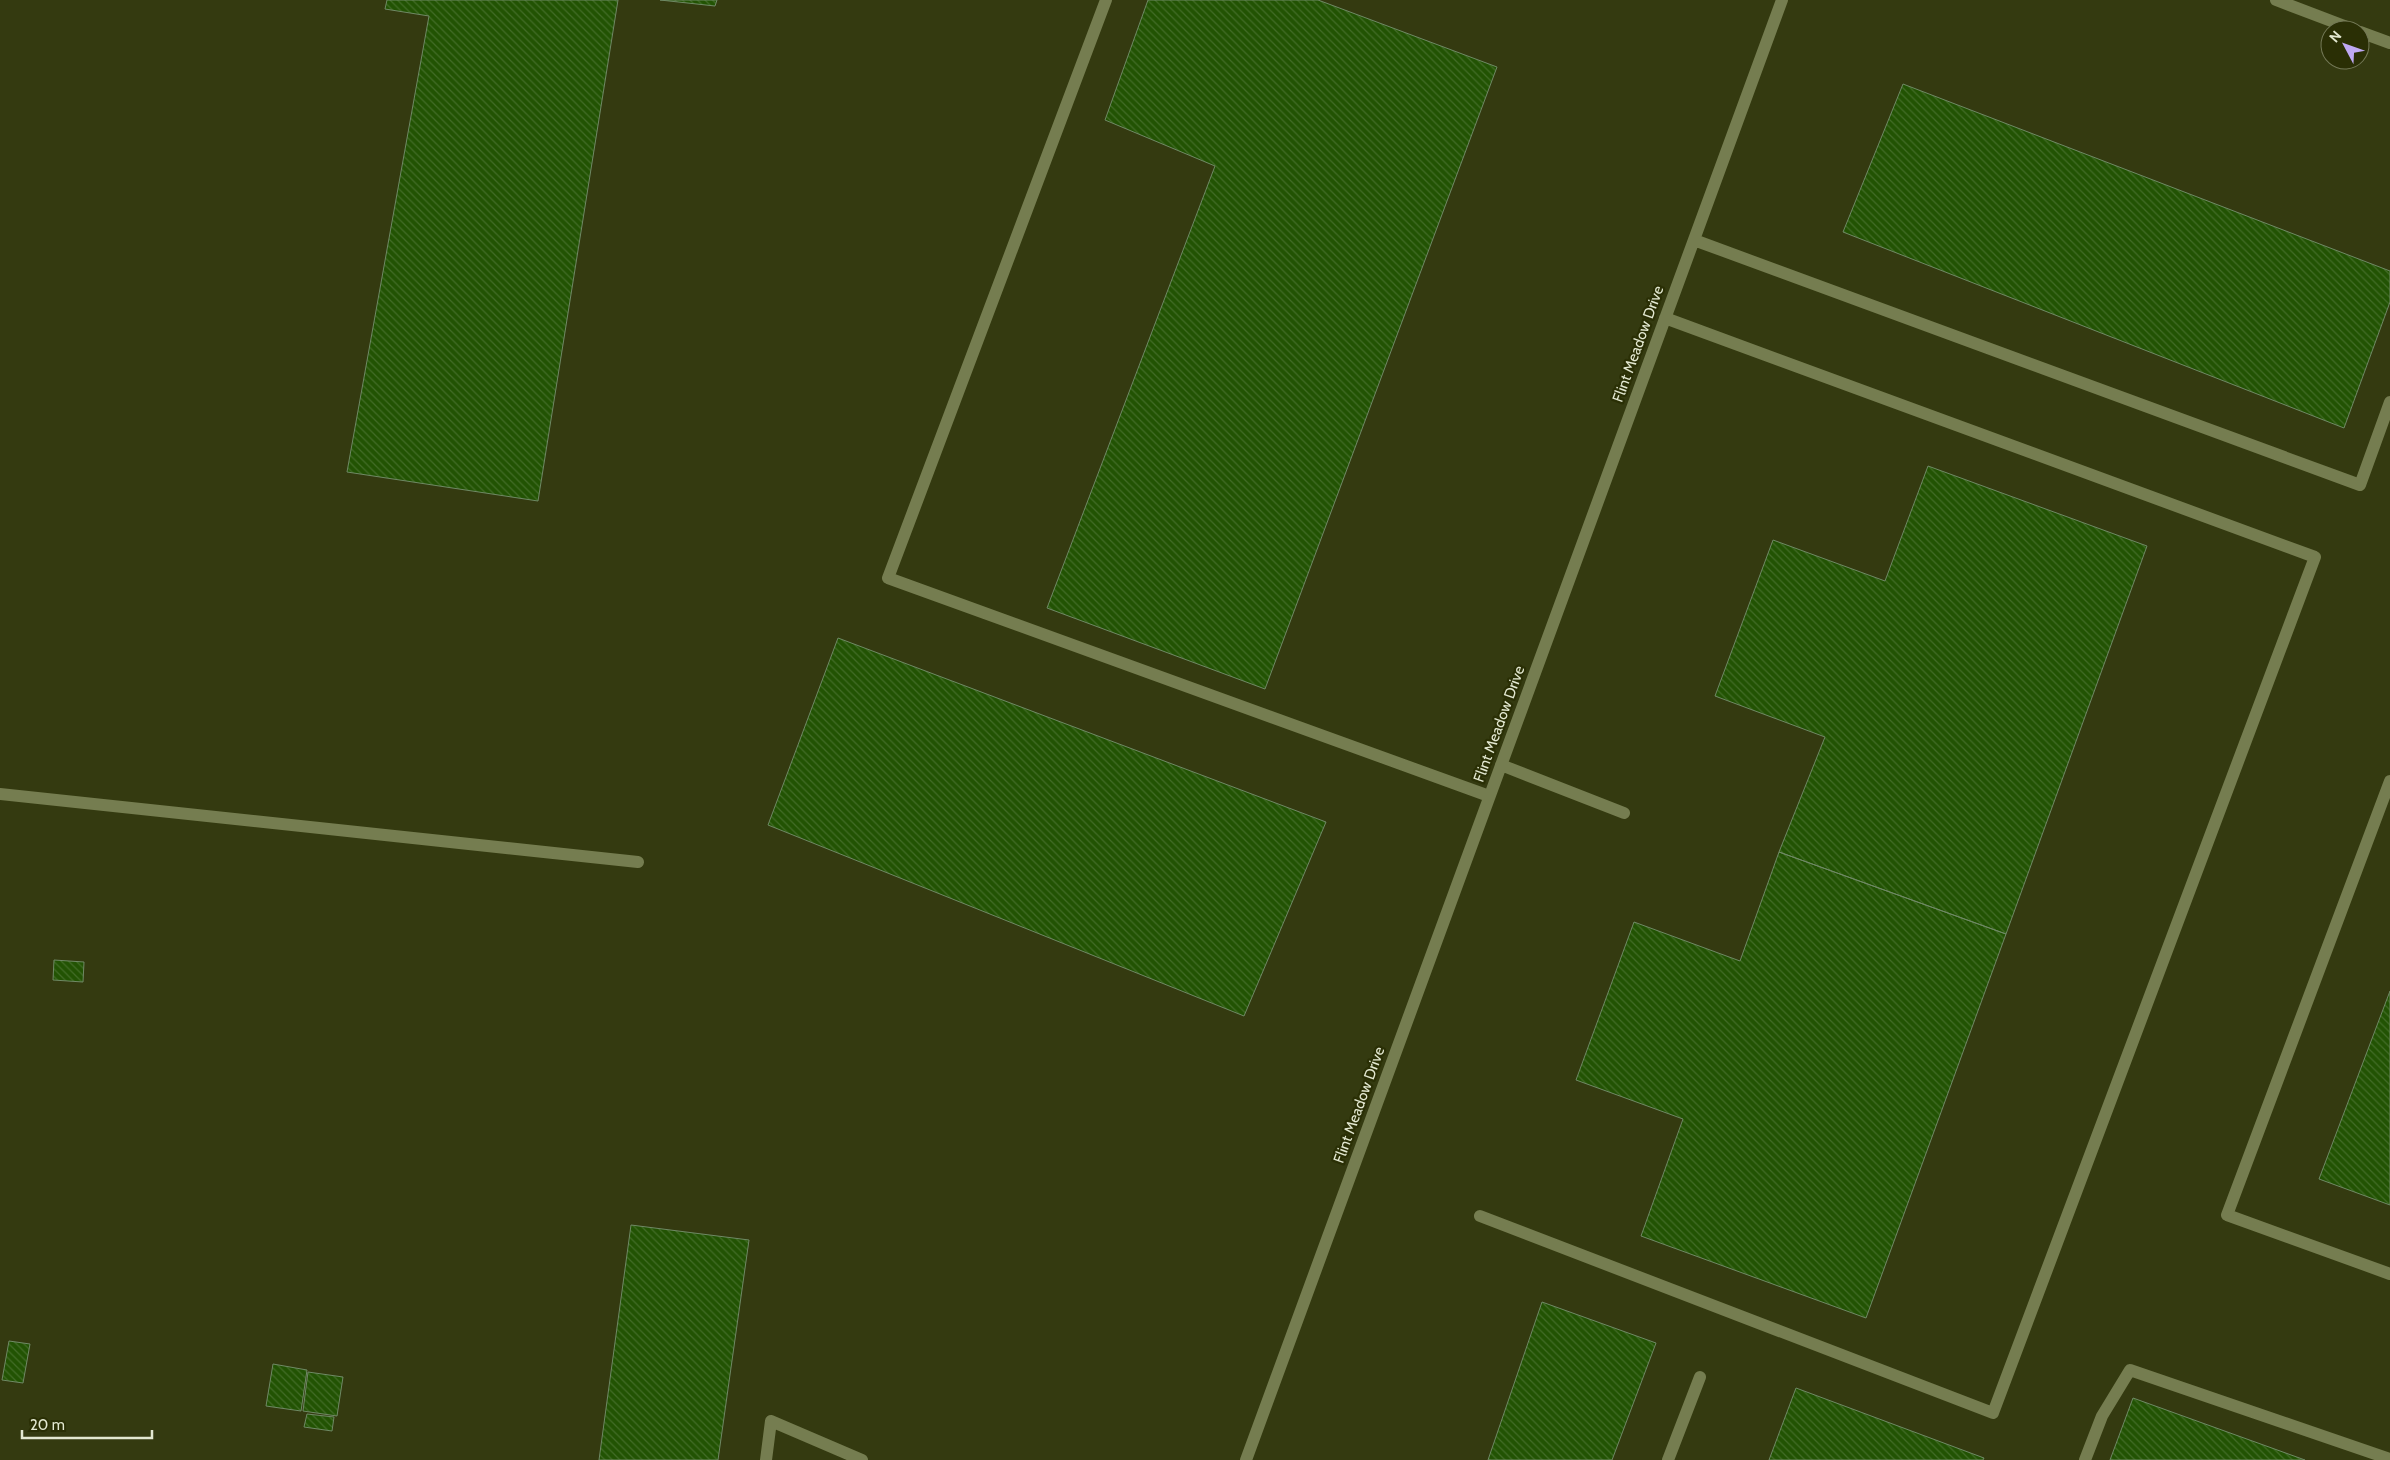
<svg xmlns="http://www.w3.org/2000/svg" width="2390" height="1460" viewBox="0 0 2390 1460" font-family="Cabin,sans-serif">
<defs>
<pattern id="building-back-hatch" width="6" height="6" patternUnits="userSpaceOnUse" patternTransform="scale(1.25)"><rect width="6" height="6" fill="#225303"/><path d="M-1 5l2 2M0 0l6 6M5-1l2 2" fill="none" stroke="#426c27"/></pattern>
</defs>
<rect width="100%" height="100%" fill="#343a10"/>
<path fill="url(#building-back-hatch)" stroke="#6f8965" d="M387,0H618L538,501L347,472L429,16L385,9Z
M660,0H717L715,6Z
M1148,0H1318L1497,67L1265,689L1047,608L1215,166L1105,120Z
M1903,84L2390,271V302L2344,428L1843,232Z
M1928,466L2147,546L2006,934L1779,852L1825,737L1715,696L1773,540L1885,581Z
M838,638L1326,822L1244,1016L768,825Z
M1779,852L2006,934L1866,1318L1641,1236L1683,1119L1576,1080L1634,922L1740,961Z
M54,960L84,962L83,982L53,980Z
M2390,991V1205L2319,1179Z
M631,1225L749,1240L718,1460H599Z
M1542,1302L1656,1343L1612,1460H1488Z
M9,1341L30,1344L23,1383L2,1380Z
M273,1364L307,1370L301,1411L266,1406Z
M308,1372L343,1377L337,1416L303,1411Z
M1796,1388L1984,1458L1983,1460H1769Z
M2133,1398L2305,1460H2110Z
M307,1414L334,1417L332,1431L304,1427Z"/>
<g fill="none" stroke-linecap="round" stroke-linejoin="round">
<path stroke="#757d50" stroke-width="12" d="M1106,0L888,578L1489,796
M2276,0L2355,30
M2360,32L2390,43
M1694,240L2360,485L2390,402
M1501,765L1624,813
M2390,781L2227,1215L2390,1274
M0,794L638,862
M1480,1216L1993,1413L2315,557L1665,318
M766,1460L771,1421L862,1460
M1246,1460L1782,0
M1668,1460L1700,1377
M2085,1460L2102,1416L2130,1370L2390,1459"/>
</g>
<g text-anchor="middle" stroke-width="4.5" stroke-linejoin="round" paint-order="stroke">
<g font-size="15" fill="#e3e8d1" stroke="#2a2f05">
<text transform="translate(1638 344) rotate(-70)" y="5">Flint Meadow Drive</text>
<text transform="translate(1499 724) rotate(-70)" y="5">Flint Meadow Drive</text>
<text transform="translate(1359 1105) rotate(-70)" y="5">Flint Meadow Drive</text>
</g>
</g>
<g transform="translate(2345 45) rotate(311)"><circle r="24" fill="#2a2f05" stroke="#747957"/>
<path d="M0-4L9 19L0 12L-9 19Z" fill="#bfa9f4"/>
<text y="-8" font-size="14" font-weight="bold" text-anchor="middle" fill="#e3e8d1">N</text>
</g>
<path d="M22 1430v8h130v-8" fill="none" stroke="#e3e8d1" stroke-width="2.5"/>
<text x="30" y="1430" font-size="15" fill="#e3e8d1" stroke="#2a2f05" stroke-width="4" paint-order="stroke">20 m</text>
</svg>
